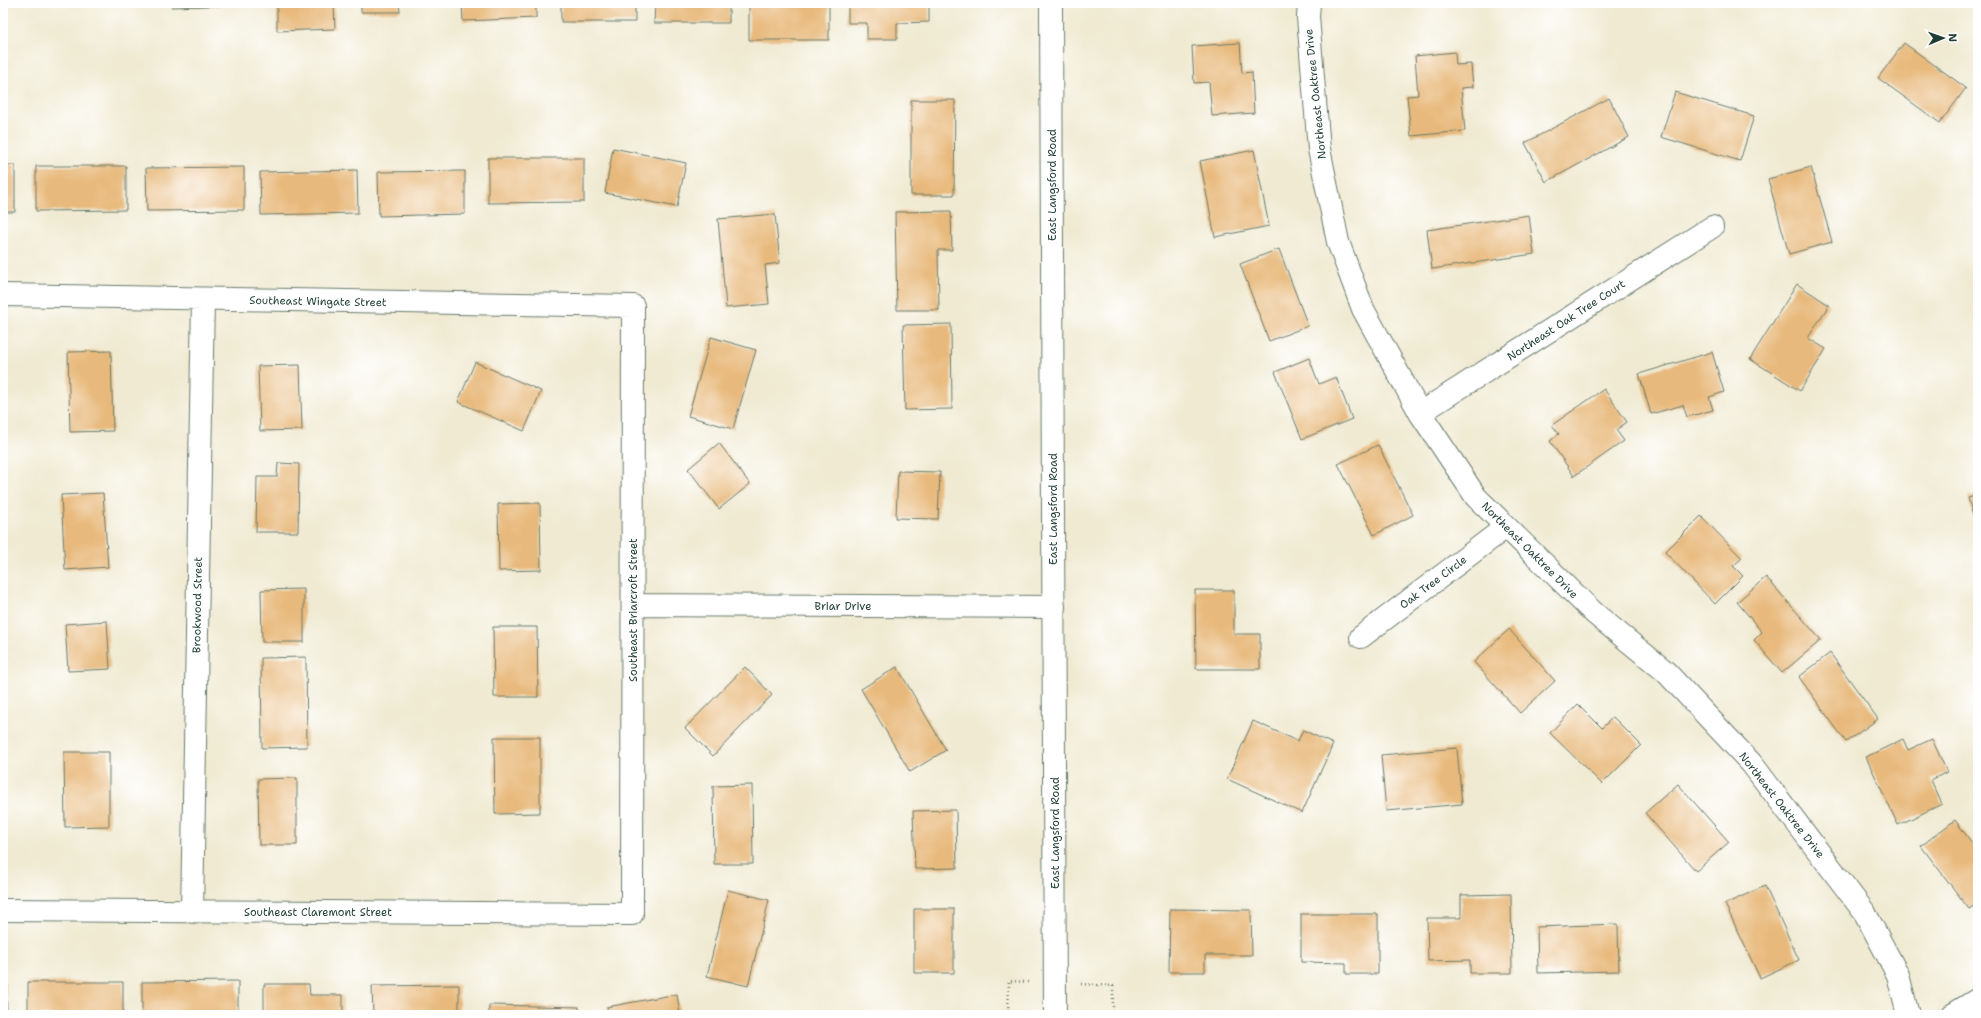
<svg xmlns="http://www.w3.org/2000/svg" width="1981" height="1018" viewBox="0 0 1981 1018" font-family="'Shantell Sans',sans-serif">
<rect width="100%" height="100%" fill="#fff"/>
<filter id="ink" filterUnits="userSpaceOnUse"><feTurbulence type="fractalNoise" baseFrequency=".025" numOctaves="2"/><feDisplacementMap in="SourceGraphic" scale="8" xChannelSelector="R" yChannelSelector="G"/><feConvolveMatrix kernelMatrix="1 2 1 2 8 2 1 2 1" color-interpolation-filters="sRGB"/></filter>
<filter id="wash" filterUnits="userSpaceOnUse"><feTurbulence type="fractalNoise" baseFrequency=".012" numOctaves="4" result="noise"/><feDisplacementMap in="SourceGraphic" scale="16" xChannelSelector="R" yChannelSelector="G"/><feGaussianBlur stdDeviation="0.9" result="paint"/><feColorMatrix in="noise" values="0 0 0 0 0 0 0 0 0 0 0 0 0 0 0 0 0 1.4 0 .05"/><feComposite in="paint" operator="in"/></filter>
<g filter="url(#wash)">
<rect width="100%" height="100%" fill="#f0ead2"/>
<g id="blocks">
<path fill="#e8b97c" d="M171,3H245V5L171,7Z
M277,3H334L335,29L277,31Z
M361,3H399L400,12H361Z
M462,3H536V18L463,21Z
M561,3H635V22H561Z
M655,3H729V23H654Z
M749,3H829V40H749Z
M848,3H929V22L897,23V39H867V23H848Z
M1240,43L1242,73L1252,72L1254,113L1212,116L1209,82L1194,83L1192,46Z
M1904,43L1966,88L1940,123L1878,78Z
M1455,52L1456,65L1471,64L1473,87L1461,88L1465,131L1411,136L1407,96L1418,95L1415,56Z
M1675,92L1754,116L1740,161L1661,137Z
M1609,98L1629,137L1546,182L1525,143Z
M911,100H955L954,195H911Z
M613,148L686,163L677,207L605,193Z
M1254,150L1269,226L1215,237L1200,161Z
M488,158H584V202L488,203Z
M3,165H15V212H3Z
M36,166H126V210L36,211Z
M244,167V210L147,211L146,168Z
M1811,167L1832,242L1789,254L1768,179Z
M357,170L358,213L261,215L260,172Z
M465,171V214L379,216L378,172Z
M951,211L952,250H938L939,310H897L895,212Z
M775,214L780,263L765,265L769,304L726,308L718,219Z
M1529,215L1534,254L1432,269L1427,230Z
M1279,249L1308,326L1269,341L1240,264Z
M1797,284L1829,305L1808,338L1826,349L1800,391L1750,359Z
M951,324L952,409L905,410L903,325Z
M711,337L756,350L733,429L688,416Z
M111,351L113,431L70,432L68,352Z
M1712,352L1724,392L1709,397L1713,410L1687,417L1683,405L1651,414L1639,374Z
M1309,358L1319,384L1336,377L1352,419L1302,439L1275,372Z
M475,362L541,391L524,431L458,402Z
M300,365L302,430L260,431L258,366Z
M1604,389L1627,422L1616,430L1624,441L1574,476L1550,441L1559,434L1552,425Z
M719,443L750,484L719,509L688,469Z
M1378,445L1413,515L1374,535L1338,464Z
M278,463L299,464L298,532H256L257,477H277Z
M898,471L940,472L938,519L896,518Z
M103,493L108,567L65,570L61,495Z
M1978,495V533L1968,498Z
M540,503L541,570L499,571L498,504Z
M1701,516L1742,558L1733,566L1743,576L1715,604L1665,552Z
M1766,577L1821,640L1782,673L1754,640L1762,632L1737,602Z
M304,589V642H262L261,590Z
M1195,590H1234V634H1260V669H1196Z
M107,621L110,669L68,671L65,624Z
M493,627H537L538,697H494Z
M1509,629L1555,681L1520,713L1474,662Z
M1830,653L1878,719L1846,742L1799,677Z
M306,657L307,747L262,748L261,658Z
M745,667L772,695L713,756L685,728Z
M897,667L946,750L910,772L861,689Z
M1578,704L1602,728L1613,717L1641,745L1602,784L1550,733Z
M1253,721L1298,741L1303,730L1333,744L1302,813L1227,779Z
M494,737H540V813L495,814Z
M1903,739L1908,750L1932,739L1947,772L1931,780L1942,804L1898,825L1866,757Z
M1457,748L1462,804L1386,811L1381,755Z
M64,752H109V826L65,827Z
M297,778V845H259L258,779Z
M1678,784L1729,842L1696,871L1645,813Z
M752,785L753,864H714L713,786Z
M956,810L957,868L915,869L913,811Z
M1955,820L1978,851V903L1969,909L1921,846Z
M1765,886L1799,960L1760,978L1725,904Z
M728,890L769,900L748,986L707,976Z
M1511,894L1512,973H1470V960L1428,961L1427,918H1461V895Z
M914,909H954V973H914Z
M1170,909L1251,910L1252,955H1205V972H1169Z
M1301,914H1378V974H1346V963L1301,962Z
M1618,924L1619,971L1538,973L1537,927Z
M238,981V1015H142V982Z
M3,982H6L7,1015H3Z
M28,982H123V1015H28Z
M264,984H309L310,995H343V1015H264Z
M459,985V1015H373L372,986Z
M677,994L680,1015H608L607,1007Z
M489,1005L579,1007V1015H489Z"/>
</g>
</g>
<g filter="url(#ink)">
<use href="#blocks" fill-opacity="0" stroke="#687a6b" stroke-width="1"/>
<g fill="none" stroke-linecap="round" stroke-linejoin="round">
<g stroke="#687a6b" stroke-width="24">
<path id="minor" d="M1309,3L1308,17L1319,149L1338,242L1363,309L1420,413L1476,497L1594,613L1666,672L1752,764L1865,913L1898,975L1908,1015
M3,295L633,306L632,914L3,910
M1420,413L1712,227
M633,605L1054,607
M1361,637L1506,527
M192,912L203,299
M1952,1015L1978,999"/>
</g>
<g stroke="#687a6b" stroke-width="24">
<path id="tertiary" d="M1051,3L1055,1015"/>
</g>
<path stroke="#687a6b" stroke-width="2.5" stroke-dasharray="1 3" stroke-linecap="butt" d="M1081,984L1113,986V1015
M1008,1015L1009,981L1028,982"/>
<use href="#minor" stroke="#fff" stroke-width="22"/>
<use href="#tertiary" stroke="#fff" stroke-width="22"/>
</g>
</g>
<g text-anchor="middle" stroke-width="3" stroke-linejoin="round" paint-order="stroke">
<g font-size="11" fill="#1f3d34" stroke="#fff">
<text transform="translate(1315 94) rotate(-96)" y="4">Northeast Oaktree Drive</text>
<text transform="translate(1052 185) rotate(-90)" y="4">East Langsford Road</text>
<text transform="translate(318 301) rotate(1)" y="4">Southeast Wingate Street</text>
<text transform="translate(1566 320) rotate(-33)" y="4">Northeast Oak Tree Court</text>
<text transform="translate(1053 509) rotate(-90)" y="4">East Langsford Road</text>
<text transform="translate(1530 550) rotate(45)" y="4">Northeast Oaktree Drive</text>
<text transform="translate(1433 582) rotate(-37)" y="4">Oak Tree Circle</text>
<text transform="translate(197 605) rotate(-89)" y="4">Brookwood Street</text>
<text x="843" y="610">Briar Drive</text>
<text transform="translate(633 610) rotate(-90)" y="4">Southeast Briarcroft Street</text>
<text transform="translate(1782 805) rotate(52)" y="4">Northeast Oaktree Drive</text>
<text transform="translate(1055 833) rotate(-90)" y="4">East Langsford Road</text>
<text x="318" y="916">Southeast Claremont Street</text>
</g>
</g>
<rect width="1981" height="1018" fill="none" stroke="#fff" stroke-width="16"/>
<g transform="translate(1943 38) rotate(88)" stroke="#ffffff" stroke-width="3" paint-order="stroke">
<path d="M0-3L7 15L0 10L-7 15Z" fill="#1f3d34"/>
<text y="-6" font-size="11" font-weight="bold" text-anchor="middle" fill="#1f3d34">N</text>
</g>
</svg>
